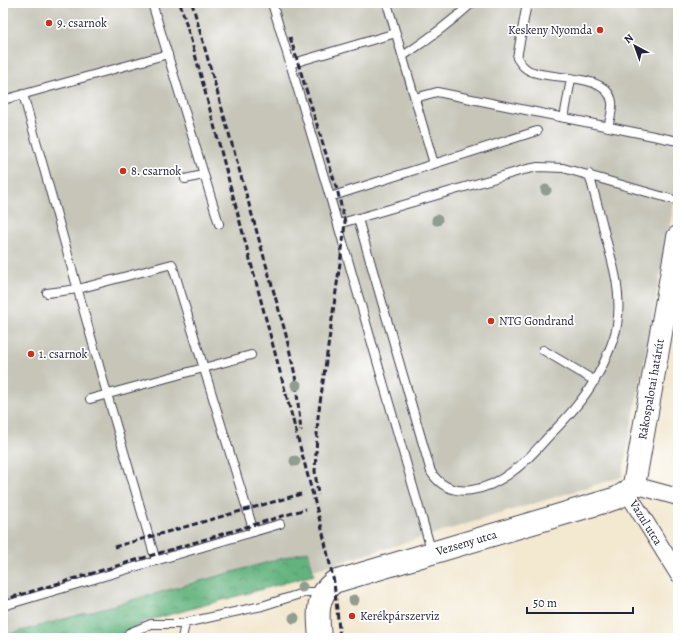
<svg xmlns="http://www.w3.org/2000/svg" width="681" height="641" viewBox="0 0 681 641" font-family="Alegreya,serif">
<defs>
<pattern id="forest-crowns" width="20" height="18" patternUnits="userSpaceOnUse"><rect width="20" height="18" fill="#63b37e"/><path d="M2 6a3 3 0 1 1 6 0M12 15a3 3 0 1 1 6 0" fill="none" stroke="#519168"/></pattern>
</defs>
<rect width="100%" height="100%" fill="#fff"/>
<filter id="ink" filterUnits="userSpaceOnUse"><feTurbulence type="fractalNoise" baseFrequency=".025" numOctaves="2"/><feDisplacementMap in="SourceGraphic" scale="8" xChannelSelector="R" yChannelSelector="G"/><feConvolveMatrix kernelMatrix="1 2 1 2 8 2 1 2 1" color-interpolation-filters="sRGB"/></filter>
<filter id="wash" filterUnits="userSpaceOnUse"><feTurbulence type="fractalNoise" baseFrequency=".012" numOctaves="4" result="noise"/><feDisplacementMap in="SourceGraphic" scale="16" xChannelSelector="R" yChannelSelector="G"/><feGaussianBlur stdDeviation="0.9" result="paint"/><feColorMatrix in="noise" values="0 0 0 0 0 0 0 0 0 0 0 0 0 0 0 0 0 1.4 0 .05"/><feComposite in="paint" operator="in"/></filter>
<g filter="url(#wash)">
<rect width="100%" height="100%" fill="#f3e8d0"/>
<path fill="#c6c5b8" d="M3,3H678V162L675,198L622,477L331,565L63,638H3Z"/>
<path fill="url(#forest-crowns)" stroke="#426a5c" d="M308,551L314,575L143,622L137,627L138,638H3V636Z"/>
</g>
<g filter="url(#ink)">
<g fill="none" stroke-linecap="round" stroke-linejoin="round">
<g stroke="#414051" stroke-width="10">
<path id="lane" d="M152,3L219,224
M272,3L330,197L537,131
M387,3L434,164
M527,3L517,58C521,64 525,70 533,72C554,80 607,73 612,102C613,110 610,119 608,127
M403,56C427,40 450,23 472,3
M290,64L396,33
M23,94L107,394L156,561
M415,98L437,92L678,141
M3,100L168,54
M564,118L571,79
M185,179L203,175
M330,197L432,553
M358,219L431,472C451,503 489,490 513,471C526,462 537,449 548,437C565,420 582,402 594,381C602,369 615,339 617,325C622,295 614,267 606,239C601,217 595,196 589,174
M338,224L523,170L538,167L563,168L678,201
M47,293L78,289L172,264L254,532
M543,350L595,381
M90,399L251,355
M3,606L280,524
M129,633L151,624H180L262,606L306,592H323
M182,638L185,624"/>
</g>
<g stroke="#414051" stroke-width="18">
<g id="street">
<path d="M634,485L678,497"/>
<path id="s1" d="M627,492L678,574"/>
</g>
</g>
<g stroke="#414051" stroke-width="24">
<g id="secondary">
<path id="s2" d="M320,638C318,617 315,596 334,582L617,498L627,492L634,485L678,237"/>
</g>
</g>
<path stroke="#414051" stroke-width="2.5" stroke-dasharray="1 3" stroke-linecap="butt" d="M113,638L120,636"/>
<use href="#lane" stroke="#fff" stroke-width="8"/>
<use href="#street" stroke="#fff" stroke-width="16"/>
<use href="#secondary" stroke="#fff" stroke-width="22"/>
<path stroke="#22223b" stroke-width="3" stroke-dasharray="6 3" stroke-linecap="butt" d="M180,3L195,54L321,525L334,582L340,638
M192,3L286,335L295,375L301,431
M290,37L338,193L345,222L343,242L318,417L315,471L318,495
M114,547L301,494
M3,600L306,509"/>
</g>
<g fill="#919d8f">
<circle cx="546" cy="190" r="5.5"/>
<circle cx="437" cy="220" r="5.5"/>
<circle cx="296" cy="385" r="5.5"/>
<circle cx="295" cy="461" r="5.5"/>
<circle cx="302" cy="587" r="5.5"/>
<circle cx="354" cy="600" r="5.5"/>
<circle cx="294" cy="618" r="5.5"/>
</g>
</g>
<g fill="#c8321e" stroke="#fff" stroke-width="1.5">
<circle cx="49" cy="23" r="4"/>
<circle cx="600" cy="30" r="4"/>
<circle cx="123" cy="171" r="4"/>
<circle cx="491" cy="321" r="4"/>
<circle cx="31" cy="354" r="4"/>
<circle cx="352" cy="616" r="4"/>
</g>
<g text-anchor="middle" stroke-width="3.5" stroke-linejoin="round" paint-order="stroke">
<g font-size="12" fill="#22223b" stroke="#fff" text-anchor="start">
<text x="57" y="27">9. csarnok</text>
<text x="592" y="34" text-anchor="end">Keskeny Nyomda</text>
<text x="131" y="175">8. csarnok</text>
<text x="499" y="325">NTG Gondrand</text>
<text x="39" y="358">1. csarnok</text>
<text x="360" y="620">Kerékpárszerviz</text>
</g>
<g font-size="12" fill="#22223b" stroke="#fff">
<text dy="4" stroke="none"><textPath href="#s2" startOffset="475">Rákospalotai határút</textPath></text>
<text dy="4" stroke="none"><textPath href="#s1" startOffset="36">Vazul utca</textPath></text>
<text dy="4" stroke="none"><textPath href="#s2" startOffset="199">Vezseny utca</textPath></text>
</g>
</g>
<rect width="681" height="641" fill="none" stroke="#fff" stroke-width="16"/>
<g transform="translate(635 46) rotate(319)" stroke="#ffffff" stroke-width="3" paint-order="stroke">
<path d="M0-3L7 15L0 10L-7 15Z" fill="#22223b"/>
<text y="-6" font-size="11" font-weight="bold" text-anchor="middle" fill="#22223b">N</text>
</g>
<path d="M527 607v6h106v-6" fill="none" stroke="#22223b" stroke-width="2"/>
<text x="533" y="607" font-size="12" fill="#22223b" stroke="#ffffff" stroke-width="3" paint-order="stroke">50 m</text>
</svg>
